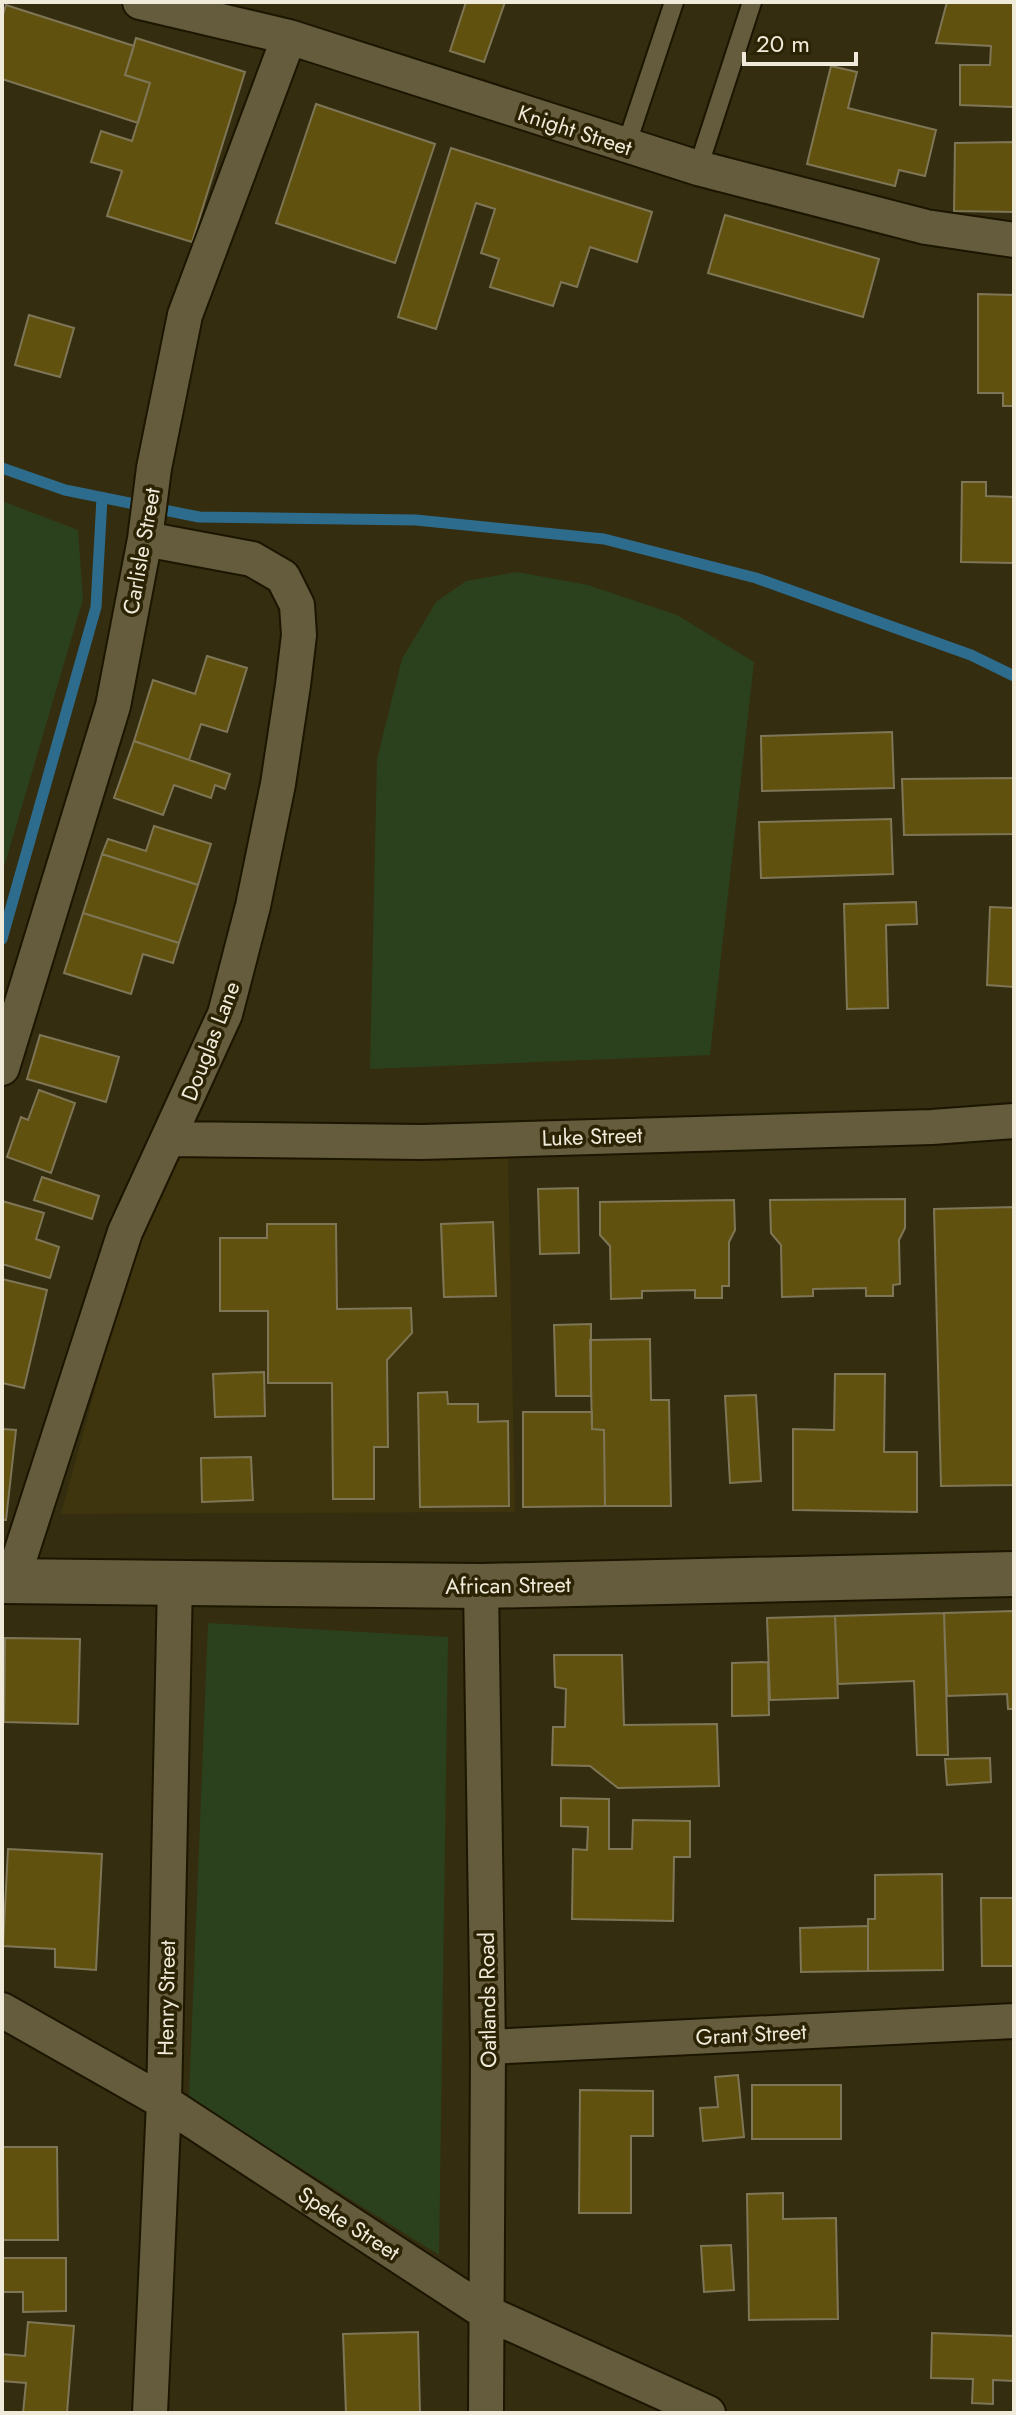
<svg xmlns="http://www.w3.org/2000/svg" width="1016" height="2415" viewBox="0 0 1016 2415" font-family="Jost,sans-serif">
<rect width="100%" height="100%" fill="#352d0f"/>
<path fill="#3e340d" d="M508,1155L515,1512L61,1514L132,1254L174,1158Z"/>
<path fill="#2b411e" d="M2,501L78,530L83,599L2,874Z
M517,572L588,585L677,615L754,662L710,1055L370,1069L377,759L402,659L436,602L466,581Z
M208,1623L448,1637L439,2255L189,2098Z"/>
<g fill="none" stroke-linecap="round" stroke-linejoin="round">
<path stroke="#2e6c8e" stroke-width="11" d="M2,468L65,490L199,517L416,520L604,539L756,578L971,655L1014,676
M2,939L96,607L102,498"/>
</g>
<path fill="#61510f" stroke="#7e7656" stroke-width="2" d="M466,2H505L484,62L450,51Z
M947,2H1014V137L1013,107L960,105V65H990L991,46L936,43Z
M6,5L134,46L125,75L150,83L138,123L2,79V18Z
M136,38L245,72L192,242L107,216L122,171L91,162L101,131L132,141L150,83L125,75Z
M831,66L857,72L848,108L936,130L925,176L899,170L895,186L807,164Z
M316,104L435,144L395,263L276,223Z
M1014,142V212L954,211L955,143Z
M451,148L652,212L637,262L590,247L577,287L561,282L553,306L490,287L499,259L481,253L495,209L476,203L436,329L398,317Z
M725,215L879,259L863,317L708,273Z
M978,294L1014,295V406H1003V393H978Z
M29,315L74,328L60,377L15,365Z
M962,482H986V496L1014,497V563L961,562Z
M207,656L247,668L227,732L201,724L189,760L134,741L153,680L195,694Z
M892,732L894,788L762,791L761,736Z
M134,741L230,774L225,789L215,785L211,798L174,785L163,815L114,798Z
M1014,778V834L904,835L902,779Z
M891,819L893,874L761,878L759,822Z
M154,826L211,844L198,885L102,854L108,839L146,851Z
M102,854L198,885L179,943L83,913Z
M916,902L917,924L886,925L888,1008L847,1009L844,904Z
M990,907L1014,908V987L987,985Z
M83,913L179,943L173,963L143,954L131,994L64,973Z
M40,1035L119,1057L106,1102L27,1079Z
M39,1090L75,1103L51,1173L7,1157L21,1117L28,1120Z
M42,1177L99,1196L92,1219L34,1200Z
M578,1188L579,1253L540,1254L538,1189Z
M905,1199V1228L899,1240L900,1284L893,1285V1296H866V1288L813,1289V1296L782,1297L781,1245L771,1233L770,1200Z
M734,1200L735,1230L729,1242V1286H722V1298H695V1290L642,1291V1298L611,1299L610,1246L600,1235V1202Z
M2,1201L44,1213L36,1239L59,1247L50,1278L2,1264Z
M1014,1207V1485L941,1486L934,1209Z
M493,1222L496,1296L444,1297L441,1224Z
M267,1224H336L337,1309L411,1308L412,1333L387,1360L388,1447H374V1499H333L332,1383H268V1311H220V1238H267Z
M2,1279L47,1290L24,1388L2,1383Z
M591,1324V1396H556L554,1325Z
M650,1339L651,1400H669L671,1506H605L604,1430L592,1429L590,1340Z
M264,1372L265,1416L215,1417L213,1374Z
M835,1374H885L884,1452H917V1512L793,1510V1429L834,1430Z
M447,1392L448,1404H478V1422L508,1421L509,1506L420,1507L418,1393Z
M756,1395L761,1481L730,1483L725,1396Z
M523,1412H592V1429L604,1430L605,1506L523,1507Z
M2,1429L16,1430L6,1520H2Z
M251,1457L253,1500L202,1502L201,1458Z
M1014,1611V1709H1008L1007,1694L947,1696L944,1613Z
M944,1613L948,1755H917L914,1681L838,1684L835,1616Z
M835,1616L838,1698L770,1700L767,1618Z
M5,1638L80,1639L78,1724L4,1722Z
M554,1655H622L624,1725L717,1724L719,1786L618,1788L590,1766L552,1765L553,1727H565L566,1689L555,1687Z
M768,1662L769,1715L732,1716V1663Z
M990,1758L991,1782L947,1785L945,1759Z
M561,1798L609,1799V1849H632L633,1820L690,1821V1857H674L673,1921L572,1919L573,1849L587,1850L588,1827L561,1826Z
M8,1849L102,1854L96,1970L55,1967V1949L3,1946Z
M942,1874L943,1970L868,1971V1919H875V1875Z
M981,1898H1014V1966H982Z
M868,1926V1971L801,1972L800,1928Z
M738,2075L744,2137L703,2141L700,2108L718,2107L715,2077Z
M752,2085H841V2139H752Z
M580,2090L653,2091V2136H631V2213H579Z
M2,2147H57L58,2240H2Z
M783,2193V2219L836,2218L838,2319L749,2320L747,2194Z
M731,2245L734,2290L704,2292L701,2246Z
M2,2258H66V2311L23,2312V2292H2Z
M28,2322L74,2326L67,2413H23L26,2383L2,2381V2354L25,2356Z
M418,2332L420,2413H346L343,2334Z
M932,2333L1014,2336V2381L993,2380V2404L972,2403L973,2379L931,2378Z"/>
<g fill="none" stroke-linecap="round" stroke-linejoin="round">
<g stroke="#1c1500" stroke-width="22">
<path id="lane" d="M626,146L674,2
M698,168L752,2"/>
</g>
<g stroke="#1c1500" stroke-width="38">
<path id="street" d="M140,2L289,37L698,168L926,227L1014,240
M2,1068L113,706L145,539L154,468L185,315L289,37
M170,1139L422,1142L932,1127L1014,1121
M12,1581L125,1232L225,1014L253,906L278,784L293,685L299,635L297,605L283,577L252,559L145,539
M481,1586L488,2047L486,2413
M2,2010L164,2102L485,2312L708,2413
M488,2047L1014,2021
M150,2413L164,2102L175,1582"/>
</g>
<g stroke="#1c1500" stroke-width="48">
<path id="secondary" d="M2,1581L481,1586L1014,1574"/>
</g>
<use href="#lane" stroke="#645c3d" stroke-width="18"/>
<use href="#street" stroke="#645c3d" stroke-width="34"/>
<use href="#secondary" stroke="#645c3d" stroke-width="44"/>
</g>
<g text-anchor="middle" stroke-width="7" stroke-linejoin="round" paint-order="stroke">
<g font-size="22" fill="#efead9" stroke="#2b2304">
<text transform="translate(575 130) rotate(18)" y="8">Knight Street</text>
<text transform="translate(141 551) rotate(-80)" y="8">Carlisle Street</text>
<text transform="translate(210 1041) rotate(-69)" y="8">Douglas Lane</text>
<text transform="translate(592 1136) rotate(-2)" y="8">Luke Street</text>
<text transform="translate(508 1585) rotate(-1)" y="8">African Street</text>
<text transform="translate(166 1998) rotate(-89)" y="8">Henry Street</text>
<text transform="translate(487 2000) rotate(-91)" y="8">Oatlands Road</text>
<text transform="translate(751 2034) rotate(-3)" y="8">Grant Street</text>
<text transform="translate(349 2223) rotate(33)" y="8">Speke Street</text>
</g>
</g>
<rect width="1016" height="2415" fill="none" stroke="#efead9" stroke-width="8"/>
<path d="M744 52v12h112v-12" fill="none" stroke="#efead9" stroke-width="4"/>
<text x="756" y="52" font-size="24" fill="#efead9" stroke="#2b2304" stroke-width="6" paint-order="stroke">20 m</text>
</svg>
